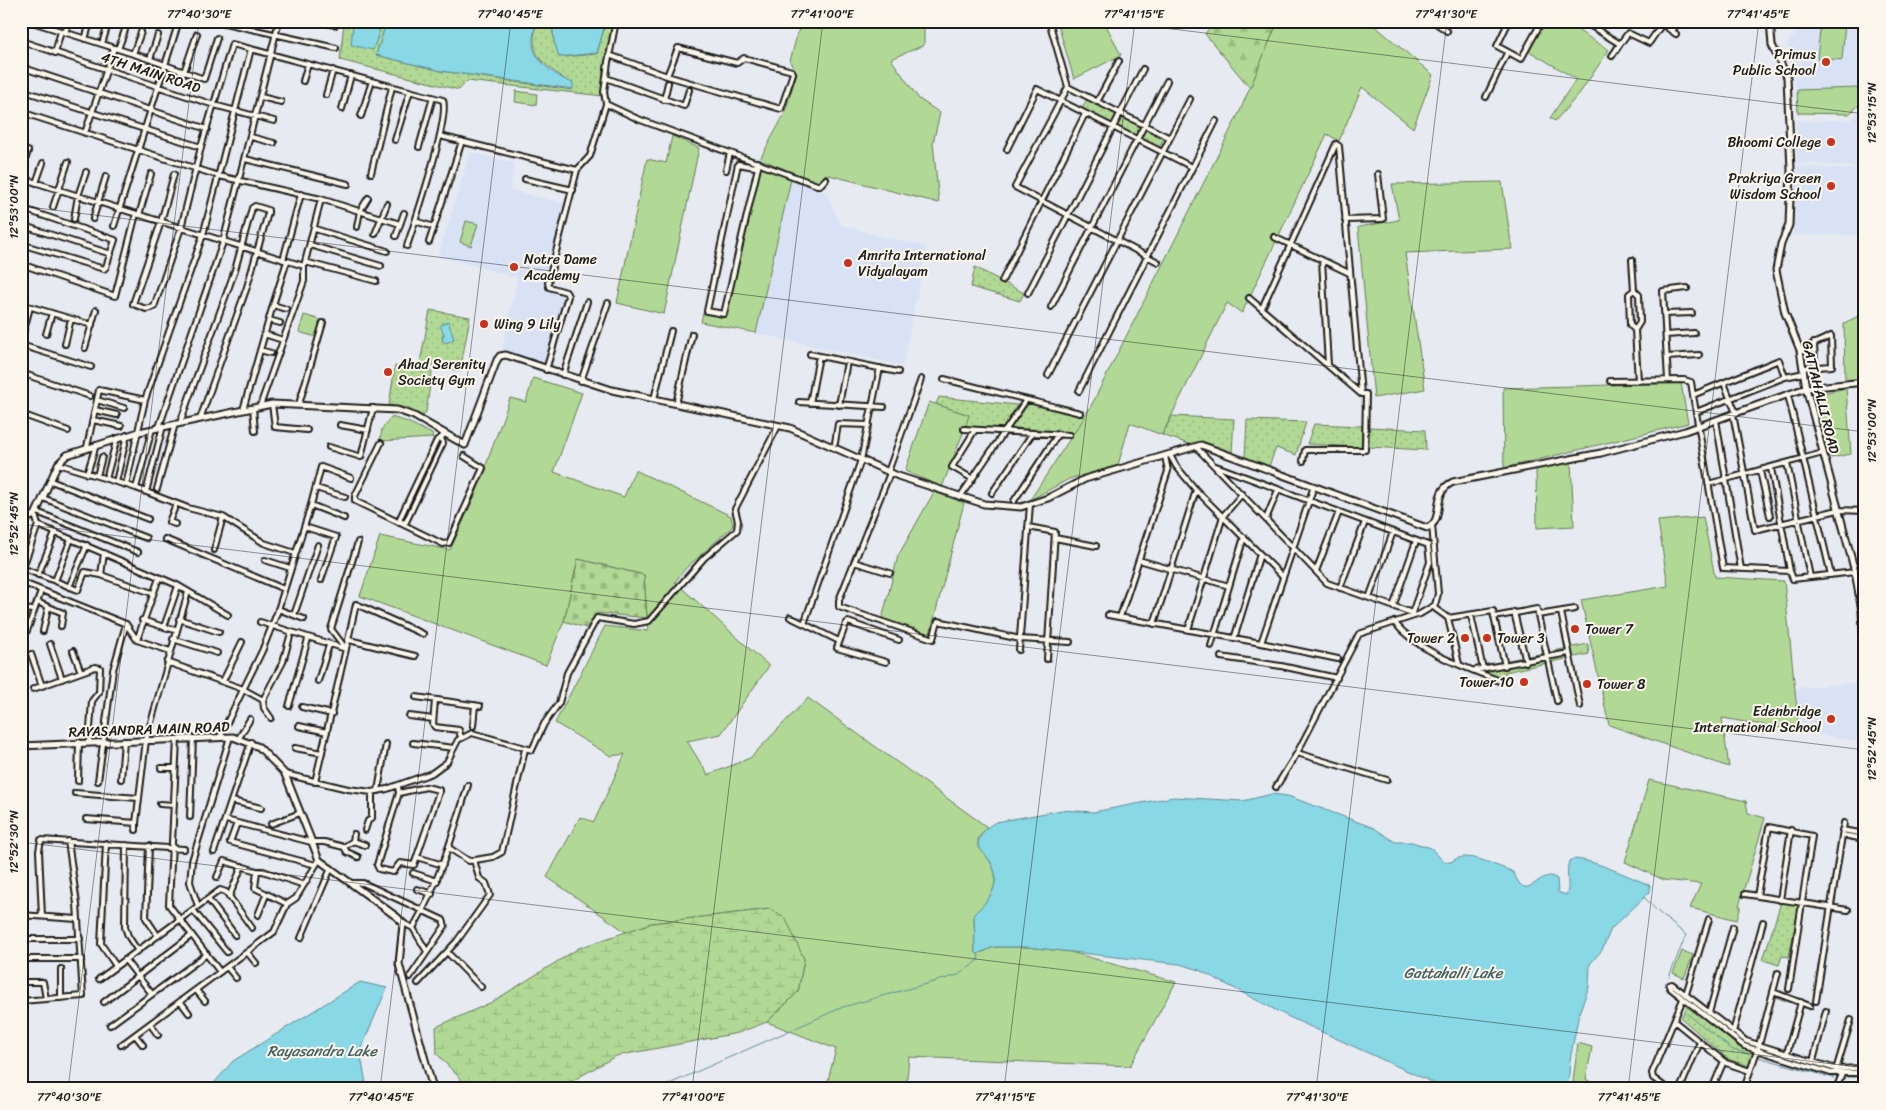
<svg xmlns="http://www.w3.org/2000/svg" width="1886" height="1110" viewBox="0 0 1886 1110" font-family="Sriracha,sans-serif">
<defs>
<pattern id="forest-firs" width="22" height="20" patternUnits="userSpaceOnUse" patternTransform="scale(1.25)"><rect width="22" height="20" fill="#b1d995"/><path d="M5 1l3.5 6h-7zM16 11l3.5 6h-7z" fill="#98ba80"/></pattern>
<pattern id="wetland-marsh" width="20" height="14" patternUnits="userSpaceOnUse" patternTransform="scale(1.25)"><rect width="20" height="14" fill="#b1d995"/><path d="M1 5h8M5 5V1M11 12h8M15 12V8" fill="none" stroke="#98ba80"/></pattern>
<pattern id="cemetery-stones" width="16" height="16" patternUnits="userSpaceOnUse" patternTransform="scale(1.25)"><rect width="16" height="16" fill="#b1d995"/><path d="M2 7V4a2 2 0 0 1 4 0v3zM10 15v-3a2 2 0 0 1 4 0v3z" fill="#98ba80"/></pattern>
<pattern id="park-dots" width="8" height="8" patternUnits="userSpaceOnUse" patternTransform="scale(1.25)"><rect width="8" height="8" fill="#b1d995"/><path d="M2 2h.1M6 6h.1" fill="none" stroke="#98ba80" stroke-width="1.8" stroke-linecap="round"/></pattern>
</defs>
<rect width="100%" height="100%" fill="#e7ebf1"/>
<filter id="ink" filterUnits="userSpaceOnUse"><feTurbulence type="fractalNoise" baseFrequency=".02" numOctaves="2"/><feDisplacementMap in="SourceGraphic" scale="10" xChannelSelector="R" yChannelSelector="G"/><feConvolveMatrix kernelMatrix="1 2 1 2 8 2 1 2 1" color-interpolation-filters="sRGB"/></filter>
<g filter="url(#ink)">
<path fill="#d9e2f5" d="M1806,21H1863L1859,88L1796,90L1788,42Z
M1865,108V168L1797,163V121L1850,120Z
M470,152L515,163L510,190L568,204L544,289L565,296L543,365L512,356L510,351L502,349L517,278L438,256Z
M1797,166L1865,170V235H1793Z
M791,179L826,192L841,225L891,239L927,246L903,366L756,333Z
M1863,682L1865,743L1799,731L1795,688Z"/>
<path fill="#b1d995" stroke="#667a58" d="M801,21H924V45L891,59L919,99L940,113L933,143L939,203L825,174L819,183L760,159L784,115L797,73L790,61Z
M1057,21H1104L1121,55L1074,79Z
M1278,21H1369L1433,75L1413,128L1362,87L1339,141L1327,134L1242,313L1227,303L1162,435L1130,423L1118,465L1069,479L1030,500L1090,408L1240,111Z
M1544,21H1563L1609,50L1579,94L1555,121L1550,118L1576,79L1529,51Z
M1821,21H1845L1842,60L1817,58Z
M1859,81L1865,84V100L1849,114L1798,113L1797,90L1859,88Z
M516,91L537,94L536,105L515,102Z
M672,136L699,148L664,314L617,303L647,159L666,163Z
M759,167L791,179L756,333L701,322L703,313L725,317Z
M1502,182L1512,249L1405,253L1425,389L1374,398L1358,227L1399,220L1392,184Z
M466,221L478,224L471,246L460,242Z
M1865,313V378L1845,381L1844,323Z
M304,315L321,320L316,337L299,332Z
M533,378L582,393L554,472L624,497L635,470L731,516L733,526L685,569L675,582L769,666L721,734L687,741L708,775L750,758L808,698L987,827L978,839V846C982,852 989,858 992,865C1002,885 988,901 974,914L975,952H983L994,947H1027L1071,952L1176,982L1130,1066L909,1057L906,1089H851L827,1084L836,1049L767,1022L798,992L804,959L770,909L652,923L626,932L547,877L580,817L594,822L625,754L611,756L555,723L605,626L648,631L644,575L578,559L564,621L546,665L360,596L380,536L450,550L476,493L510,398L526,402Z
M1681,383L1688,423L1504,468L1503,388Z
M1846,388L1851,454L1831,458L1816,396L1818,394Z
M929,402L970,415L942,487L905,471Z
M391,417L408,422L432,434L433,438L380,441L382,429Z
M1571,462L1574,526L1537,528L1536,469Z
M934,492L964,503L930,634L882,619L898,556Z
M1703,517L1715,577L1784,581L1799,731L1722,718L1729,767L1609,725L1581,600L1668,586L1658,521Z
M1649,780L1746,801L1748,813L1765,818L1739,906H1741L1737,920L1690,908L1701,884L1664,880L1625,862Z
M1682,951L1693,955L1684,978L1673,973Z
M1578,1043L1592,1047L1586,1079L1601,1089H1572Z"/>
<path fill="url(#forest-firs)" stroke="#667a58" d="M1214,21H1278L1250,88L1205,34Z"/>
<path fill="url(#wetland-marsh)" stroke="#667a58" d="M770,909L786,919L804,959L798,992L767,1022L738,1033L616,1056L558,1089H470L437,1054L436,1027L492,1002L579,948L652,923Z"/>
<path fill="url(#cemetery-stones)" stroke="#667a58" d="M578,559L644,575L647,618L597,613L586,628L564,621Z"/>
<path fill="url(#park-dots)" stroke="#667a58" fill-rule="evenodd" d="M344,21H359L381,26L382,21H387L376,55L441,71L572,90C570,82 567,81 560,76C535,57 531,53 536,21H552L554,41L560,57L597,54L606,21H613L606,60L603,96L467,81L459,90L340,60Z
M1087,99L1164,138L1159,148L1082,109Z
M975,267L1024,293L1020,301L971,287Z
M430,310L470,317L460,371L420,363ZM447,324L454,339L446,343L442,338Z
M395,366L432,372L426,412L423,416L407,408L389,405Z
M939,397L1017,405L1003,430L965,428L969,415L936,404Z
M1029,403L1085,417L1074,433L1010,430Z
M1172,416L1234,419L1232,453L1200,442L1192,445L1162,435Z
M1247,420L1306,422L1296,455L1276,448L1269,466L1245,458Z
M1314,424L1362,426L1361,447L1307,444Z
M1370,427L1425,430L1426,450L1369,447Z
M1588,644L1589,654L1505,672L1506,681L1484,673V665Z
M1781,902L1799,905L1789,957L1782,956L1779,965L1763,960Z
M1688,1005L1738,1046L1754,1051L1749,1066L1728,1059L1681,1018Z"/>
<path fill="#89d8e6" stroke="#5d8d95" d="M387,21H536C535,29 532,38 533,45C535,62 558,78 573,83V89L441,71L376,55Z
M552,21H606L597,53L559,57L554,41Z
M353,25L380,30L373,50L351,45Z
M448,321L454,339L446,343L442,340L444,334L440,326Z
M1272,794L1288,796L1374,828L1395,842H1412L1431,848L1444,862H1451C1466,849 1492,865 1509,870L1514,873C1527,908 1540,865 1557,879L1558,892L1566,895C1571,887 1565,874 1569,861C1578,852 1636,880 1650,885V892L1611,929L1602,950L1590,964L1589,987L1579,1013L1570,1060L1568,1089H1447L1289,1017L1197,969L1179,964L1027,947H994L977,954L975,952L974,914C988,901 1002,885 992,865C989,858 982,852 978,846C979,834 986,827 996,822L1062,810L1093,812L1173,797L1243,801Z
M360,982L387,988L360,1051L367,1089H209L233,1061Z"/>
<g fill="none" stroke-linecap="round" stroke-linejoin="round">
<path stroke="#5d8d95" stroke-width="1" d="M1644,897L1657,911L1686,935L1669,977
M1685,1012L1733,1050L1749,1054
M1758,1057L1834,1078
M1846,1077H1865
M658,1089L843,1007L958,975L978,961L979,954"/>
<g stroke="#1c1c1c" stroke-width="8">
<path id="street" d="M29,21L143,57L204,79L217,38
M216,21L336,48
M319,21L335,25
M1049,21L1068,87L1015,187L1158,262
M1433,21L1447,31
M1509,21L1497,46L1521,59L1542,21
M1583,21L1620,44L1628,33L1649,43L1662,24L1676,34
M1672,31L1679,21
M65,33L69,21
M85,39L90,23
M21,41L214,105L274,121
M102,44L107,27
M118,49L125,30
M55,53L61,31
M133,54L141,32
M609,55L667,76L781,109L793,73L792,71L744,58L737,63L678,48L667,76
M1612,56L1620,44
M150,59L158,35
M21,67L207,129
M184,72L197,34
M606,78L684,106L689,90
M303,81L308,64
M1068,87L1170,138
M21,90L201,147
M326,95L333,70
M261,97L281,102
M1486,97L1507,53
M664,100L668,83
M1097,102L1119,61
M606,104L638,119L817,185H820L826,179
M342,109L351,75
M21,112L219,176L321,199L400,224
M361,116L372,81
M85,133L114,48
M440,136L577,170
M251,137L274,143
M395,140L410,91
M419,147L433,97
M1007,149L1037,89L1192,167
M245,159L348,184
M757,162L755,167L738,164L707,311L724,314L759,163
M726,170L730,153
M21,173L28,151
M371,173L392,87
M174,174L161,222L133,304L146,309L154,307L181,228L201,147L232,44L443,100C450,118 415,222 407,246
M21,178L304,266
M525,179L573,190
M36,183L43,163
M53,207L68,162
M21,208L115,240L106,267L104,269L21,244
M139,215L151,174
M74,219L78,196L86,172
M93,219L106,176
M1345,220L1383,219L1378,174
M415,221L434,227
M21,225L111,254
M114,226L179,21
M357,227L360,211L368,198
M315,229L387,251
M375,234L387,204
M396,236L404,213
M1274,237L1349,273
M429,242L462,141
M310,245L381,266
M283,260L301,194
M1322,260L1328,365
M1632,260L1634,290L1639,295L1640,322L1635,330L1638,381
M305,262L376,281
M21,264L115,296L136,214
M1002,281L1085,114
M1634,290L1629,294L1630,325L1635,330
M1028,293L1143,69
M1249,298L1361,394H1366L1365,450H1305L1303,461
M21,304L92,325
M1051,307L1167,81
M1262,308L1336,144L1339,146L1361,394
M286,309L273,305L287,261
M1665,314L1692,313
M269,320L280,323
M24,330L30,307
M46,334L52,313
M264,334L283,340
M1666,335L1694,333
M1814,343L1815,368
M65,344L71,319
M21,345L91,367
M85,348L96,310
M260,350L271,353
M1800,350L1831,336L1832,366L1803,368
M810,354L898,372
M1667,357L1699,355
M546,370L568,296L566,292L549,287L548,283L577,170L590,156L606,104L604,92L608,62L616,21
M21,373L90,396
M563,375L587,302
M1048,375L1190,99
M1785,377L1804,373
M944,379L1080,413
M1668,380L1663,291L1687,288
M581,381L608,303
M1610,381L1684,380L1691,382L1693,395
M1724,383L1736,413
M1079,391L1216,121
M1788,395L1831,575
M654,399L671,331
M97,400L124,408
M799,402L884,407
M810,403L819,356
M272,404L275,427L307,430
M299,404L323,323
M676,404L692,334
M839,405L847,362
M260,406L304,281V266L321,199
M253,408L255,431
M95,410L117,415
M243,410L273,305
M1696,412L1785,377L1779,360L1693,395L1723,568L1790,571L1793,579L1855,572
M21,414L68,431
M1733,414L1755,530L1838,510L1865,511
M93,420L121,426
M1716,420L1741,569
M180,423L235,270L252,208L255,206L268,210V213L247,287L200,419
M340,425L368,430
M159,427L223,242L279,21
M964,429L1069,435
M381,443L355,496V501L443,544L449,543L483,468L464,456
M835,443L838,424L869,425
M87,447L99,390L145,400
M329,447L361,457L373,408
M1198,449L1327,583L1412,613L1430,562L1428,545L1216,466
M1170,455L1176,466L1196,490L1283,577
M1787,463L1810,577
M58,464L136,488L188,508L223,517L264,543L295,553
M1771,468L1790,571
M1760,471L1770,516
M888,472L921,379
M890,473L839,600V607L933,639L938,621L1020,639L1070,642
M87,474L96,445
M97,476L102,457
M106,479L117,438
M973,479L952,467L975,430
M51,481L148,519
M116,482L127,435
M1708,484L1823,453
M126,485L145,400L203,235L251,49
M1314,486L1261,643L1338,659
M136,488L152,429
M316,488L345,497
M157,489L175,424
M146,492L163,426
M992,493L1032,434
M960,497L1026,400
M43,498L146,538
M1014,501L1058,434
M311,505L344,518
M37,512L138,552
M35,515L38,525L177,585L228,615
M1266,519L1278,490
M400,523V518L437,440L441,438L444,434
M400,523L406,522L443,443L441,438
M175,524L169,522L176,504
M305,527L336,537L321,580
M1028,527L1055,532L1047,659
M1055,538L1096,546
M165,539L284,589
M214,550L223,517
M104,553L101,575L152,593
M265,560L290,568
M1139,560L1229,586
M854,562L890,573
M22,568L78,590L85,572L101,575
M22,570L38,525
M1316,571L1339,512
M38,575L55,533
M159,578L137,640L170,651
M55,581L71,539
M21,582L126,624L137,640
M69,587L87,545
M1340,588L1365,522
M1369,598L1393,532
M37,602L63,613L61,626
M1393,607L1416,541
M1433,607L1448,618
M21,609L33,610
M278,609L304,619
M1514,612L1526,662
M1561,612L1580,706
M294,615L318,545
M1108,615L1261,643
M1471,615L1483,669
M1538,615L1557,701
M790,617L839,641
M1120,617L1168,471L1165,456
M1494,617L1505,666
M179,619L219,632
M142,620L164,627
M260,622L346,649L356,604L423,634
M1394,622C1419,653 1465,667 1500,681
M804,624L861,460L880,368
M1154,624L1196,490
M175,630L164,627L178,586
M1188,630L1223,516L1242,494
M27,631L41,591
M43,631L48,608
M173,639L217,653
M1234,639L1260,554
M349,640L415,656
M50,644L62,679
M1211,646L1244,537
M1019,650L1030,504
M73,651L81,672
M31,654L42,686
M1221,657L1281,666L1337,678
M167,662L243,689L263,700L283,662L291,633
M886,662L837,648L846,624L848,622L899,640
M1459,664L1448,618L1493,611L1494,617L1537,609L1538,615L1575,609
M1475,670L1569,653
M223,681L242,642
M318,681L329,645
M33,689L95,667L100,668L99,692L92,701L89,742
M416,697L480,706
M263,700L264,708L271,718
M435,700L433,724L435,727L459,730L461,738
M289,706L308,639
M302,707L332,714
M409,716L433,719
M299,726L327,732
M473,726L475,705
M220,737L262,651L277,613L311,505L321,467L351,478
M239,738L250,719
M177,739L169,905L220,972
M413,743L454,748
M295,748L322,753
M1297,753L1387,780
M161,768H175
M285,774L348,789L372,792L387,789L432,773L447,762L458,740L472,733L532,750L544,724L559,703L567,673L597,618L634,624L649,621L704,558L737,530L738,521L735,509L778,426
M121,779L124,741
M78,781L79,742
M98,781L113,670L126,624
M315,782L346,649L331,629L358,542
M398,787L399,793L377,865L379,869L393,872L400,863L414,865L439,792V790L426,787L399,793
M1276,787L1297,753L1359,634L1420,614L1435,605L1438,594L1432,525
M378,791L386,744
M75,793L138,798
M232,801L261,808
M160,804L174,805
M190,817L193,738
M86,819L136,823L146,740L188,592
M226,820L311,842H324L344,847L353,841L365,845
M237,823L230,842L316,865
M271,824L300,813
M136,830V823
M365,830L368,821L372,818V792
M1842,830L1865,834
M1842,835L1865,839
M353,841L354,834
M106,843L101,944L116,966
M126,845L125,927L128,936L138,951
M149,846L146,918L158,936
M344,847L347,852L358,857
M449,848L469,861L493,857L502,852L525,749
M214,852L251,742
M420,858L443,865
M257,871H263L304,885
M413,873L437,881
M217,877L224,861L257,871L255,888L287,904
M352,883H363L443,920L445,926L410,977
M417,889L432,894
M1745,894L1848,910
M1757,896L1769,827L1812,836L1789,989
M229,897L242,866
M208,899L235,935
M1780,900L1791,830
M198,906L190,882L192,861L230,737
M193,910L227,952
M21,915L77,919
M258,915L266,895
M42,916L39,851L41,840L184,849
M403,923L413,928L426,950
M413,928C439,883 453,835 468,785
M301,938L331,868
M21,939H80
M247,952L256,963
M447,952L481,987
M21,959H82
M125,960L152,994
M227,967L236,978
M99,979L220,890L226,892L252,928
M21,982H43L46,999
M418,983L457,941L490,895L486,883L479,878L474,860
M196,990L205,1001
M1773,992L1810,1006
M1686,994L1709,919
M61,998V969
M21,1001L83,996L77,904L68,841
M180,1001L189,1013
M1816,1001L1844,823
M104,1002L192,935
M1709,1013L1733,927
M1674,1021L1726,1063L1750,1071
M150,1024L158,1035
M110,1025L207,954
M1733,1032L1763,922
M135,1035L143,1045
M121,1045L274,932L287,904L296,898L319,860
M1787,1053L1801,1002
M1813,1061L1826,1011
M1865,1068L1836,1069L1746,1041L1672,984L1669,985L1670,988L1744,1046L1831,1073H1865
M1836,1070L1851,1020
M1668,1089L1653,1078L1652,1073L1683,999
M1680,1089L1700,1042
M1712,1089L1724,1061
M1744,1089L1759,1045L1778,973
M1836,1089L1842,1074
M1856,1089L1857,1087"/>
</g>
<g stroke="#1c1c1c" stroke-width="9">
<path id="secondary" d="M1770,21L1772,45L1787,77L1791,170L1789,225L1781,244L1776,270L1785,313L1800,350L1806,388L1855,572L1862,611L1865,663
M21,516L28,518L35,515L58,464L67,455L139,432L272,404L397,410L414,416L465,445L497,360L500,356L506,355L612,390L790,428L898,476L984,504L1021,507L1048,498L1085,479L1201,445L1427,528C1446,520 1430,492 1453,482L1601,453L1685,431L1806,388L1865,382
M21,746L233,737L259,747L285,774L319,860L397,917L403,923L399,964L433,1089"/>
</g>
<use href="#street" stroke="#fbf7ec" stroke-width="4"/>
<use href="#secondary" stroke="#fbf7ec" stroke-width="5"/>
</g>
</g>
<path fill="none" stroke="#1c1c1c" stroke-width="1" stroke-opacity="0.45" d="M1107,21L1865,114M21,206L1865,432M21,524L1865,750M21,842L1865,1068M68,1089L199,21M380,1089L511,21M692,1089L823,21M1004,1089L1135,21M1316,1089L1447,21M1628,1089L1759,21"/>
<g fill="#c8321e" stroke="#fbf7ec" stroke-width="2">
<circle cx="1826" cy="62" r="5"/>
<circle cx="1831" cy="142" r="5"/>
<circle cx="1831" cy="186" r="5"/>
<circle cx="848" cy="263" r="5"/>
<circle cx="514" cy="267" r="5"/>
<circle cx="484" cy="324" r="5"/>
<circle cx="388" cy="372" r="5"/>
<circle cx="1575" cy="629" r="5"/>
<circle cx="1465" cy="638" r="5"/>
<circle cx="1487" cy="638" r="5"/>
<circle cx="1524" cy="682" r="5"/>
<circle cx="1587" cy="684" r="5"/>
<circle cx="1831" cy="719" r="5"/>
</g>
<g text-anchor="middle" stroke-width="4" stroke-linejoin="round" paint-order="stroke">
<g font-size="14" fill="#1c1c1c" stroke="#fbf7ec" text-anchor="start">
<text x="1816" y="59" text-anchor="end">Primus<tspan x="1816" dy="16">Public School</tspan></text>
<text x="1821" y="147" text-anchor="end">Bhoomi College</text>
<text x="1821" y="183" text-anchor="end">Prakriya Green<tspan x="1821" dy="16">Wisdom School</tspan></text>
<text x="858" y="260">Amrita International<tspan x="858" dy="16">Vidyalayam</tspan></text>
<text x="524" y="264">Notre Dame<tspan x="524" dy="16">Academy</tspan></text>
<text x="494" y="329">Wing 9 Lily</text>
<text x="398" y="369">Ahad Serenity<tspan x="398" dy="16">Society Gym</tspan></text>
<text x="1585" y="634">Tower 7</text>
<text x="1455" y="643" text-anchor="end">Tower 2</text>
<text x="1497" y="643">Tower 3</text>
<text x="1514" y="687" text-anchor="end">Tower 10</text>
<text x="1597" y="689">Tower 8</text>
<text x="1821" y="716" text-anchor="end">Edenbridge<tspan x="1821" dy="16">International School</tspan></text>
</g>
<g font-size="14" fill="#1c1c1c" stroke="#fbf7ec">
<text transform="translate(151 72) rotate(18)" y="5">4TH MAIN ROAD</text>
<text transform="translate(1821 397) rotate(76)" y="5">GATTAHALLI ROAD</text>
<text transform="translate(149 729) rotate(-2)" y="5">RAYASANDRA MAIN ROAD</text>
</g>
<g font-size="15" font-style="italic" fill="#425e63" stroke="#fbf7ec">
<text x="1453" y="978">Gattahalli Lake</text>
<text x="322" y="1056">Rayasandra Lake</text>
</g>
</g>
<rect width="1886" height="1110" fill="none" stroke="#fbf7ec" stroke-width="55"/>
<rect x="28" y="28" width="1830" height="1054" fill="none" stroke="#1c1c1c" stroke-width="2"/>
<g font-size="12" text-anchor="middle" fill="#1c1c1c">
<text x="199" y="18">77°40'30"E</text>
<text x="510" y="18">77°40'45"E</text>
<text x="822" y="18">77°41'00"E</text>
<text x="1134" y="18">77°41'15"E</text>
<text x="1446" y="18">77°41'30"E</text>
<text x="1758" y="18">77°41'45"E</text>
<text transform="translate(1872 113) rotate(-90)" y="4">12°53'15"N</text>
<text transform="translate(14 207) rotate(-90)" y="4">12°53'00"N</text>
<text transform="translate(1872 431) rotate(-90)" y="4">12°53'00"N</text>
<text transform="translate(14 524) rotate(-90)" y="4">12°52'45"N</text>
<text transform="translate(1872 749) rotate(-90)" y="4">12°52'45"N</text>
<text transform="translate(14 842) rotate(-90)" y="4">12°52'30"N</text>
<text x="69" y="1101">77°40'30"E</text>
<text x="381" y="1101">77°40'45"E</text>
<text x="693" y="1101">77°41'00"E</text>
<text x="1005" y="1101">77°41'15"E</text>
<text x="1317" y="1101">77°41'30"E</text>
<text x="1629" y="1101">77°41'45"E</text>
</g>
</svg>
